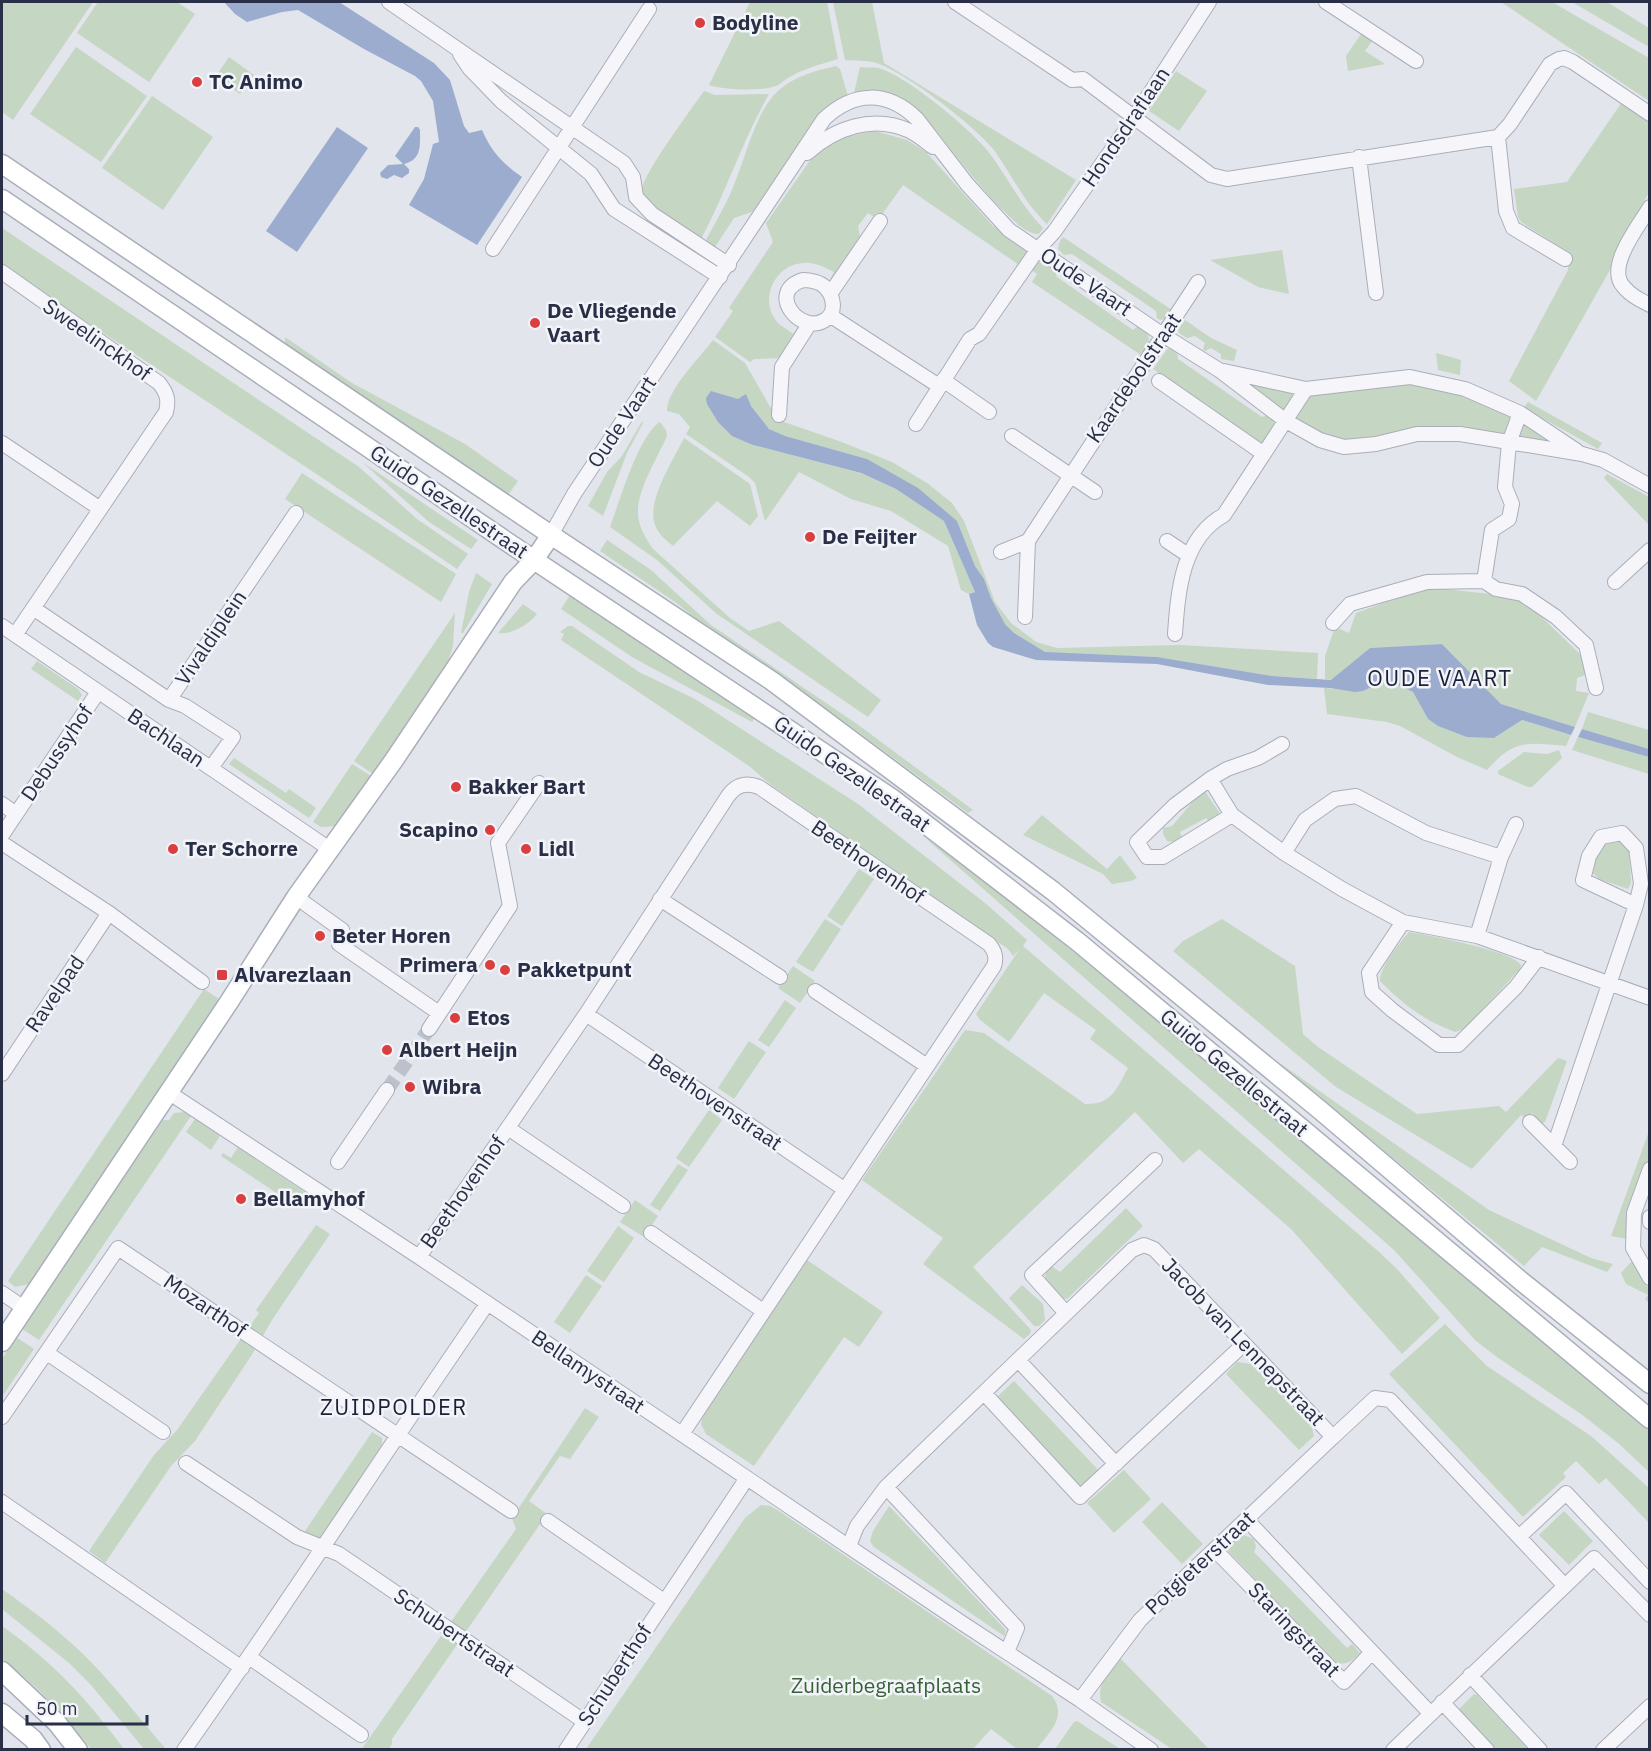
<svg xmlns="http://www.w3.org/2000/svg" width="1651" height="1751" viewBox="0 0 1651 1751" font-family="'IBM Plex Sans',sans-serif">
<rect width="100%" height="100%" fill="#e2e5ec"/>
<path fill="#c5d6c3" d="M2,2H93L13,120L2,112Z
M98,2H177L195,14L149,82L77,33Z
M750,2H827L838,59C822,64 805,68 790,77C785,79 782,83 778,85C765,92 722,90 709,85Z
M833,2H872L884,63L1076,180L1047,224C1024,203 1012,175 994,150C975,126 902,69 873,62C864,60 854,61 845,60Z
M1501,2H1552L1649,58V101Z
M1572,2H1607L1649,28V47Z
M1361,34L1372,41L1365,51L1385,64L1348,71L1346,56Z
M76,47L147,96L101,162L30,114Z
M229,57L254,75L240,94L216,76Z
M836,66L840,69L848,96L819,115L752,212L734,218L713,250L704,244C714,224 727,204 735,182C746,156 755,116 774,95C791,77 814,71 836,66Z
M860,67C866,68 873,67 878,68C906,75 969,128 987,150C1007,175 1020,205 1043,228L1039,234C1025,233 1014,221 1005,212C988,196 974,178 959,160C941,137 923,109 895,96C883,91 866,91 854,93Z
M1176,71L1207,91L1179,131L1149,111Z
M704,91L715,95L769,94C742,141 726,193 700,241C686,232 642,207 642,190C642,175 693,107 704,91Z
M152,96L213,137L163,210L102,168Z
M1622,102L1649,120V192L1614,258L1611,268L1536,401L1509,381L1568,270V261L1571,254L1521,222L1518,217L1514,189L1567,182Z
M875,131L907,140L926,152L992,225L1027,252L1019,265L903,185L878,220L868,213L858,226L861,241L833,283H828L834,272C824,267 814,262 803,263C774,265 758,301 778,323C782,327 789,330 793,334L802,321L803,325L782,358L754,359L750,362L715,337L733,311L729,308L773,242L766,223L816,152L838,138Z
M2,228L359,467L417,519L468,554L457,569L318,475L2,266Z
M1063,237L1172,310L1166,319L1160,320L1157,318L1156,311L1072,254L1064,255L1058,249L1059,243Z
M1282,250L1289,294L1258,287L1210,260Z
M1042,260L1054,268L1057,277L1133,330L1139,325L1148,333L1149,342L1141,355L1032,282L1037,274L1030,269L1037,261Z
M1185,320L1211,338L1237,350L1234,361L1221,359V354L1211,348L1205,351L1203,349L1205,343L1195,336L1187,338L1179,333L1178,329Z
M285,337L352,383L465,444L518,481L508,495L285,345Z
M713,340L745,363L769,405L784,422L839,441L892,462L927,483L952,503L964,521L995,602L1011,623L1036,642L1057,648L1180,645L1318,653L1317,679L1272,676L1157,657L1045,653L1014,633L1005,624L991,598L984,579L975,566L957,521L867,459L784,436L769,429L751,406L738,399L719,395L714,392L753,445L860,473L896,489L944,521L975,592L969,594L961,590L948,546L891,511L851,499L799,472L765,521L755,483L749,477L686,434L690,427L679,414L667,411C667,389 700,358 713,340Z
M1168,348L1177,351L1178,359L1262,417L1271,414C1280,426 1269,435 1263,445L1153,369Z
M1436,353L1461,360L1460,375L1438,370Z
M1219,370L1306,389L1410,377L1465,389L1582,454L1460,434L1376,444L1320,440Z
M1528,402L1602,443L1598,449L1524,408Z
M644,421L627,453L603,516L588,506L607,472L622,456L641,423Z
M660,422L666,430L667,436C658,457 638,488 638,511C637,524 646,539 653,549L730,618L749,631L779,621L881,700L868,717L717,614L657,560L610,527C619,503 639,434 660,422Z
M684,438L750,484L758,516L750,526L717,501L673,546C666,540 658,534 655,525C646,501 674,459 684,438Z
M362,462L478,540L471,549L429,522Z
M302,473L456,574L441,602L285,499Z
M1607,474L1649,497V525L1604,478Z
M607,540L651,570L711,625L857,724L973,810L968,813L854,729L709,630L678,604L600,551Z
M476,573L492,584L463,633H461L469,592Z
M1427,587L1490,594L1525,601L1582,656L1587,674L1577,678L1576,691L1589,693L1575,727L1501,704L1442,644L1370,648L1332,680L1325,679V656L1335,627L1349,633L1356,613Z
M570,595L755,717L752,722L632,657L561,609Z
M523,604L537,614C529,624 512,635 498,633Z
M455,613L453,646L448,662L373,774L354,761Z
M568,626H572L639,672L695,699L858,804L985,903L1027,940L1023,946L1378,1251L1397,1269L1440,1318L1402,1354L1291,1229L1199,1149L1183,1163L1135,1112L973,1267L1031,1330L1030,1334L1024,1339L923,1264L943,1238L862,1180L965,1030L984,1033L1085,1104C1112,1105 1117,1088 1128,1068L1090,1039L1096,1030L1044,993L1009,1042L980,1020L976,1014L1019,950L1013,956L1008,949L771,785L749,766L561,640L564,634L560,632Z
M37,661L78,689L82,695L78,701L31,669Z
M1383,682L1400,686L1413,692L1428,719L1438,726L1494,738L1522,720L1571,735L1566,746C1528,743 1515,738 1487,770L1457,757L1400,726L1387,722L1327,714L1324,688L1363,691Z
M1588,712L1649,730V749L1582,729Z
M1578,737L1649,757V774L1572,750Z
M1559,750L1562,758L1532,787H1528L1498,774V771L1524,752L1547,754Z
M234,758L286,793L289,789L316,808L309,818L229,764Z
M352,764L371,776L337,826L321,827L313,822Z
M1204,790L1219,812L1217,818L1210,822L1206,818L1180,832L1182,838L1174,842L1167,841L1163,834V828L1172,826L1196,798V791Z
M1042,815L1107,869L1120,855L1137,878L1131,881L1112,884L1103,874L1023,835Z
M923,836L1009,898L1649,1430V1472L1618,1443L1581,1414L1497,1357L1476,1341L1394,1250Z
M1620,841L1629,850L1631,883L1628,889L1599,879L1593,873L1595,859L1605,842Z
M859,869L874,879L842,926L827,916Z
M825,919L841,929L813,972L796,962Z
M1222,919L1295,966L1303,1034L1318,1047L1417,1114L1499,1106L1506,1112L1558,1058L1567,1061L1545,1122L1542,1124L1532,1113L1526,1119L1521,1115L1472,1169L1336,1087L1173,951L1183,941Z
M1409,932C1428,935 1513,951 1521,965L1520,969L1464,1029L1455,1032C1423,1020 1404,1005 1380,981C1379,969 1400,942 1409,932Z
M793,966L815,981L800,1003L778,988Z
M204,989L219,999L217,1005L29,1284L15,1287L8,1281Z
M785,1000L796,1008L769,1047L758,1040Z
M749,1041L766,1052L734,1099L718,1088Z
M1264,1052L1489,1210L1591,1258L1613,1264L1607,1272L1542,1247L1524,1266Z
M709,1110L722,1120L689,1167L676,1158Z
M186,1112L191,1116L39,1340L22,1329L163,1120H169L174,1113Z
M195,1119L220,1136L211,1150L186,1132Z
M1649,1131V1165L1627,1239L1611,1236Z
M238,1147L305,1192L296,1206L221,1156L223,1153L231,1158Z
M678,1164L688,1170L660,1211L650,1205Z
M635,1200L658,1216L644,1237L620,1222Z
M1126,1208L1143,1226L1067,1299L1059,1298L1045,1280L1046,1268L1050,1265L1060,1272Z
M316,1225L330,1234L272,1320L253,1353L195,1441L171,1466L105,1563L89,1551L154,1455L177,1430L259,1313L256,1310Z
M618,1226L634,1238L604,1282L587,1271Z
M807,1260L883,1312L859,1347L844,1337L754,1466L706,1434L701,1424L703,1414Z
M1633,1260L1639,1274L1649,1289V1303L1645,1299L1648,1295L1626,1284L1621,1273Z
M586,1275L602,1286L570,1333L554,1322Z
M1022,1285L1043,1304L1045,1320L1039,1326H1034L1009,1298Z
M1445,1324L1487,1366L1591,1436L1649,1488V1523L1606,1478L1599,1484L1576,1461L1563,1473L1566,1477L1523,1517L1389,1374Z
M16,1337L34,1349L2,1397V1359Z
M1237,1362L1251,1364L1312,1428L1314,1436L1299,1450L1226,1374Z
M1014,1381L1101,1473L1083,1490L996,1398Z
M585,1408L599,1417L570,1459L560,1456L529,1501L547,1514L392,1739V1744L389,1749L361,1750L516,1529L512,1518Z
M372,1432L382,1438V1447L321,1537L319,1540L303,1534Z
M1124,1470L1151,1499L1114,1533L1087,1503Z
M1162,1502L1203,1544L1182,1564L1142,1522Z
M761,1505L770,1506L779,1511L1052,1696C1068,1717 1049,1732 1037,1749H1017L991,1729L973,1749H586L745,1518Z
M889,1506L1002,1626L1006,1631L1004,1636L874,1547L870,1541L873,1531Z
M1564,1511L1593,1541L1569,1565L1539,1535Z
M1244,1535L1254,1539L1256,1547L1254,1552L1347,1648L1352,1644L1360,1653C1352,1661 1348,1665 1336,1663L1225,1548L1238,1537Z
M2,1589C29,1608 57,1629 81,1652C112,1682 138,1717 166,1749H144L91,1685L69,1663L2,1609Z
M2,1626C53,1662 87,1699 124,1749H91C65,1716 36,1684 2,1659Z
M1119,1657L1209,1749H1172L1101,1702C1097,1682 1108,1671 1119,1657Z
M1474,1694L1477,1695L1528,1749H1496L1458,1710Z
M1077,1721L1120,1749H1055L1074,1722Z"/>
<path fill="#9baccf" d="M224,2H339L434,63L450,80L464,126L469,133L482,130C491,151 503,164 522,177L477,245L409,205L424,179L433,144L439,142L433,101L421,81L415,76L364,49L298,10L282,12L247,22L235,14Z
M337,127L368,148L297,252L266,231Z
M415,127H418L420,130C420,145 422,160 404,164L409,169V173L402,178L394,175L387,179L381,177L380,173L388,165L403,164L395,156Z
M711,391L738,399L746,394L751,406L769,429L785,436L867,459L918,488L957,521L975,566L984,579L991,598L1005,624L1014,633L1045,652L1157,657L1272,676L1331,680L1370,648L1442,644L1501,704L1575,727L1571,735L1522,720L1494,738L1467,737L1438,726L1428,719L1413,692L1400,686L1383,682L1363,691L1355,692L1330,688L1268,685L1157,664L1036,660L993,647L988,643L977,625L969,594L975,592L944,521L896,489L861,473L753,445L732,436L718,422L707,404L706,398Z
M1582,729L1649,749V757L1578,737Z"/>
<g fill="none" stroke-linecap="round" stroke-linejoin="round">
<path stroke="#bdc1cb" stroke-width="14" stroke-dasharray="14 7" stroke-linecap="butt" d="M387,1090L429,1029"/>
<g stroke="#aaaeba" stroke-width="16">
<path id="street" d="M389,2L624,163L633,177L636,197L652,214L729,265
M955,2L1072,80L1083,79L1211,175L1227,179L1498,137L1510,124L1550,64L1559,59L1564,58L1573,62L1650,114
M1326,2L1416,61
M460,54L470,69L501,101L591,174L614,209L720,277
M1498,137L1506,211L1513,228L1565,259
M807,153C835,128 873,114 910,131C918,135 925,141 933,147
M1359,157L1376,293
M1650,207C1639,226 1606,266 1623,286C1630,295 1640,300 1650,305
M493,249L649,9
M2,272L159,383C167,393 169,400 166,412L15,635
M803,280C810,280 820,282 825,287C834,296 837,313 825,320C801,336 765,292 803,280Z
M830,294L880,221
M831,316L939,386
M1224,371L1306,389L1410,377L1465,389L1520,413L1577,451
M943,380L989,412
M1159,381L1264,454
M779,415L782,367L810,323
M916,424L970,339L979,334L1038,249L1054,232L1134,118L1209,2
M1012,436L1095,492
M2,443L99,508
M551,535L574,494L824,119C854,91 887,90 917,119L967,184L1009,230L1163,335L1219,370L1286,421L1320,440L1344,447L1376,444L1417,434H1460L1582,454L1603,460L1650,486
M1167,541L1188,555
M1001,552L1028,541
M1484,581L1492,530L1509,519L1512,504L1505,487L1509,443L1520,413
M1615,582L1650,550
M33,608L169,700
M1025,617L1028,541L1198,282
M1333,623L1350,604L1427,582L1484,581L1496,589L1522,594L1556,617L1586,645L1596,688
M2,626L331,850
M1175,634C1178,591 1182,538 1224,515L1306,389
M211,768L233,737L185,706L169,700L296,513
M1210,779L1232,815L1284,853L1342,889L1403,922L1477,936L1650,998
M2,804L15,813
M1232,815L1163,857H1147L1137,842L1175,805L1210,779L1227,769L1258,758L1282,744
M2,835L98,692
M2,843L109,913L202,982
M1284,853L1305,820L1335,799L1356,796L1426,833L1501,857
M296,897L342,930L339,944L439,1013
M660,899L780,977
M1403,922L1369,973L1372,992L1392,1010L1439,1045H1458L1516,987L1539,957
M1477,936L1501,857L1516,824
M815,991L927,1066
M586,1014L844,1189
M429,1029L510,906L498,843L539,783
M2,1074L109,913
M168,1092L419,1257L962,1623L1080,1700L1151,1750
M1530,1122L1570,1162
M508,1128L623,1206
M1554,1146L1636,905L1641,884L1636,848L1622,833L1601,837L1589,856L1583,880L1636,905
M338,1162L387,1090
M1650,1169L1634,1213L1633,1248L1650,1278
M1650,1217V1222
M651,1233L763,1311
M419,1257L586,1014L728,796C736,785 746,782 759,787L989,944C995,951 997,957 994,966L682,1434
M2,1293L24,1308
M1066,1313L1032,1275L1155,1160
M47,1353L163,1432
M1018,1360L1116,1464
M984,1393L1080,1497L1244,1344
M2,1417L118,1248L511,1511
M186,1463L297,1537L339,1554L585,1722
M886,1487L1017,1628L1007,1652
M2,1502L242,1668
M1246,1519L1430,1713
M548,1521L664,1601
M1520,1536L1566,1493L1650,1582
M849,1546L857,1526L886,1487L1132,1250L1144,1245L1154,1249L1333,1437L1375,1398L1390,1400L1565,1586L1594,1558L1650,1615
M1215,1550L1344,1682L1372,1652
M249,1657L361,1735
M1470,1675L1540,1750
M1080,1700L1140,1620L1333,1437
M1442,1702L1487,1750
M184,1750C288,1603 385,1452 487,1304
M566,1750L747,1478
M1393,1750L1565,1586
M1603,1750L1650,1706"/>
</g>
<g stroke="#aaaeba" stroke-width="21">
<path id="secondary" d="M2,164L551,535L772,681L1053,891L1320,1110L1521,1281L1650,1384
M2,199L534,560L893,799L1077,941L1650,1419
M2,1342L229,1002L296,897L394,760L513,582L534,560L551,535
M2,1671L57,1723L78,1750
M2,1713L33,1739L41,1750"/>
</g>
<use href="#street" stroke="#f6f6fa" stroke-width="14"/>
<use href="#secondary" stroke="#fff" stroke-width="18"/>
</g>
<g fill="#da3e3e" stroke="#f2f4f9" stroke-width="2">
<circle cx="700" cy="23" r="6"/>
<circle cx="197" cy="82" r="6"/>
<circle cx="535" cy="323" r="6"/>
<circle cx="810" cy="537" r="6"/>
<circle cx="456" cy="787" r="6"/>
<circle cx="490" cy="830" r="6"/>
<circle cx="173" cy="849" r="6"/>
<circle cx="526" cy="849" r="6"/>
<circle cx="320" cy="936" r="6"/>
<circle cx="490" cy="965" r="6"/>
<circle cx="505" cy="970" r="6"/>
<rect x="216" y="969" width="12" height="12" rx="3"/>
<circle cx="455" cy="1018" r="6"/>
<circle cx="387" cy="1050" r="6"/>
<circle cx="410" cy="1087" r="6"/>
<circle cx="241" cy="1199" r="6"/>
</g>
<g text-anchor="middle" stroke-width="5" stroke-linejoin="round" paint-order="stroke">
<g font-size="21" font-weight="bold" fill="#292f46" stroke="#f2f4f9" text-anchor="start">
<text x="712" y="30">Bodyline</text>
<text x="209" y="89">TC Animo</text>
<text x="547" y="318">De Vliegende<tspan x="547" dy="24">Vaart</tspan></text>
<text x="822" y="544">De Feijter</text>
<text x="468" y="794">Bakker Bart</text>
<text x="478" y="837" text-anchor="end">Scapino</text>
<text x="185" y="856">Ter Schorre</text>
<text x="538" y="856">Lidl</text>
<text x="332" y="943">Beter Horen</text>
<text x="478" y="972" text-anchor="end">Primera</text>
<text x="517" y="977">Pakketpunt</text>
<text x="234" y="982">Alvarezlaan</text>
<text x="467" y="1025">Etos</text>
<text x="399" y="1057">Albert Heijn</text>
<text x="422" y="1094">Wibra</text>
<text x="253" y="1206">Bellamyhof</text>
</g>
<g font-size="21" fill="#292f46" stroke="#f2f4f9">
<text transform="translate(1126 127) rotate(-56)" y="7">Hondsdraflaan</text>
<text transform="translate(1086 282) rotate(34)" y="7">Oude Vaart</text>
<text transform="translate(97 340) rotate(35)" y="7">Sweelinckhof</text>
<text transform="translate(1134 378) rotate(-56)" y="7">Kaardebolstraat</text>
<text transform="translate(622 422) rotate(-56)" y="7">Oude Vaart</text>
<text transform="translate(449 502) rotate(34)" y="7">Guido Gezellestraat</text>
<text transform="translate(211 638) rotate(-56)" y="7">Vivaldiplein</text>
<text transform="translate(166 738) rotate(34)" y="7">Bachlaan</text>
<text transform="translate(57 753) rotate(-56)" y="7">Debussyhof</text>
<text transform="translate(852 774) rotate(35)" y="7">Guido Gezellestraat</text>
<text transform="translate(868 862) rotate(34)" y="7">Beethovenhof</text>
<text transform="translate(55 994) rotate(-56)" y="7">Ravelpad</text>
<text transform="translate(1234 1073) rotate(40)" y="7">Guido Gezellestraat</text>
<text transform="translate(715 1102) rotate(34)" y="7">Beethovenstraat</text>
<text transform="translate(463 1192) rotate(-55)" y="7">Beethovenhof</text>
<text transform="translate(205 1306) rotate(34)" y="7">Mozarthof</text>
<text transform="translate(1243 1342) rotate(46)" y="7">Jacob van Lennepstraat</text>
<text transform="translate(588 1372) rotate(34)" y="7">Bellamystraat</text>
<text transform="translate(1200 1563) rotate(-43)" y="7">Potgieterstraat</text>
<text transform="translate(1294 1630) rotate(46)" y="7">Staringstraat</text>
<text transform="translate(454 1633) rotate(34)" y="7">Schubertstraat</text>
<text transform="translate(615 1675) rotate(-57)" y="7">Schuberthof</text>
</g>
<g font-size="21" fill="#366335" stroke="#f2f4f9">
<text x="886" y="1693">Zuiderbegraafplaats</text>
</g>
<g font-size="22" letter-spacing="1.5" fill="#1b2036" stroke="#f2f4f9">
<text x="1440" y="686">OUDE VAART</text>
<text x="394" y="1415">ZUIDPOLDER</text>
</g>
</g>
<rect width="1651" height="1751" fill="none" stroke="#292f46" stroke-width="6"/>
<path d="M27 1715v9h120v-9" fill="none" stroke="#292f46" stroke-width="3"/>
<text x="36" y="1715" font-size="18" fill="#292f46" stroke="#f2f4f9" stroke-width="4.5" paint-order="stroke">50 m</text>
</svg>
